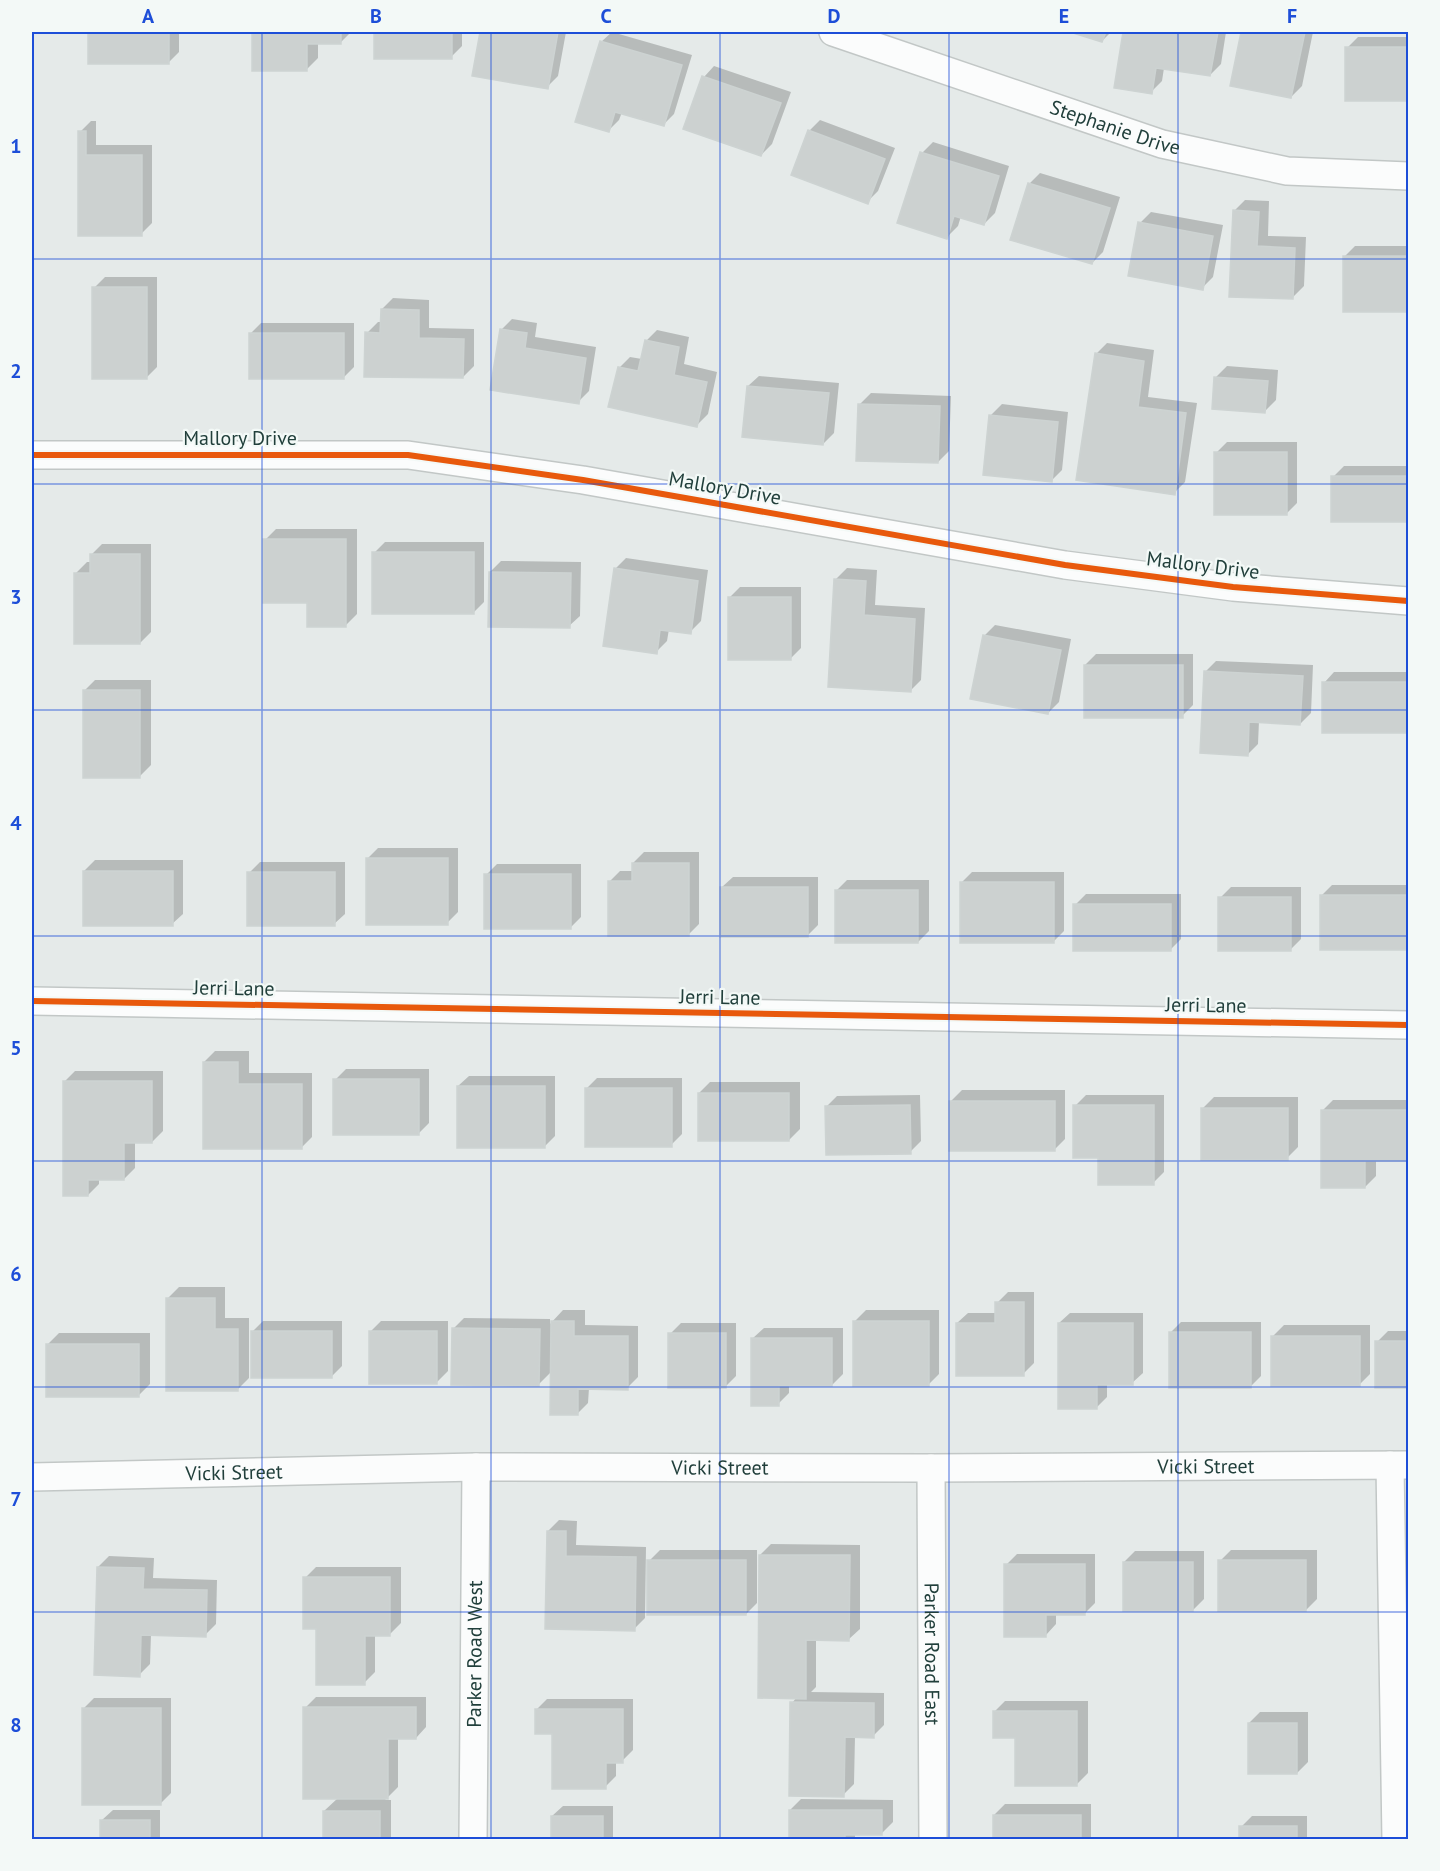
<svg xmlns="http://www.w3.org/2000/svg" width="1440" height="1871" viewBox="0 0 1440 1871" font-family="'PT Sans',sans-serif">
<rect width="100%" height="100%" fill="#e5eae9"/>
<path fill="#0003" d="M90,32H179V52L168,63H90Z
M254,32H351L341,42H318V58L307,69L254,70Z
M375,32H462V46L451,57H375Z
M481,32H566L558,76L547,87L474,75Z
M612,32L692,55L674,114L663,125L622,112L619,120L609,130L601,42Z
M1075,32H1111L1102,41Z
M1125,32H1226L1221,64L1210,75L1164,68L1162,81L1151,92L1115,87Z
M1243,32H1313L1302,86L1291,97L1232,85Z
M1358,37H1408V100H1347V48Z
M714,66L791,92L772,144L761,155L704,77Z
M820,120L895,148L878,191L867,202L809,131Z
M91,121H96V145H152V223L141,234H80V132Z
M933,142L1009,166L995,213L984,224L961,216L958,226L947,237L922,153Z
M1040,173L1120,197L1103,252L1092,263L1029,184Z
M1245,200L1269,201L1268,236L1306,237L1304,286L1293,297L1231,295L1234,211Z
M1151,212L1223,225L1213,277L1202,288L1140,223Z
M1355,246H1408V310H1344V257Z
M105,277H157V367L146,378L94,288Z
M393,298L429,300V328L474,329V366L463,377L367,333L378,322H382V309Z
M512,319L537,323L535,337L596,347L589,391L578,402L501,330Z
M261,323H354V367L343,378L250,334Z
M657,330L689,337L684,364L717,372L708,414L697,425L619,368L630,357L642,359L646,341Z
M1107,343L1154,350L1148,397L1197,403L1185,482L1174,493L1096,354Z
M1227,366L1278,370L1276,400L1265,411L1216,377Z
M759,376L839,383L834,433L823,444L748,386Z
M871,393L951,396L949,451L938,462L860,404Z
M1002,404L1068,412L1062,470L1051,481L991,415Z
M1227,442H1297V503L1286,514L1216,453Z
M1344,466H1408V521H1333V477Z
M276,529H357V614L346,625L309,601L265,540Z
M385,542H484V602L473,613L374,553Z
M102,544H151V632L140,643L76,573L87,562H91V555Z
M626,558L708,570L701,621L690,632L669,629L667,641L656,652L615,569Z
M501,561L581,562L580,616L569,626L490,572Z
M847,568L877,570L875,605L925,608L921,680L910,691L836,579Z
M740,587H801V648L790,659L729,598Z
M995,625L1071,639L1059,702L1048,713L984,636Z
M1096,654H1193V705L1182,716L1085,665Z
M1216,661L1313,665L1311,713L1300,724L1259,721L1258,744L1247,755L1205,672Z
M1334,672H1408V731H1324V683Z
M95,680H151V765L140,776L84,691Z
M378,848H458V912L447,923L367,859Z
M644,852H699V924L688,935L609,882L620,871H633V863Z
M95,860H183V914L172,924L84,871Z
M260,862H345V914L334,924L249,873Z
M497,864H581V917L570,928L486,875Z
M972,872H1064V931L1053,942L961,883Z
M733,877H818V925L807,936L722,887Z
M847,880H929V931L918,942L836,891Z
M1332,885H1408V949H1321V896Z
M1231,887H1301V939L1290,950L1220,898Z
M1086,894H1181V939L1170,950L1075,905Z
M215,1051H249V1073H312V1137L301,1148L204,1062Z
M346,1069H429V1123L418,1134L335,1080Z
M75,1071H163V1131L152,1142H135V1168L124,1179H99V1184L88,1195L64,1082Z
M469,1076H555V1136L544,1147L458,1086Z
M597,1078H682V1134L671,1145L586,1089Z
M710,1082H800V1129L789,1140L699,1093Z
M962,1090H1065V1139L1054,1150L951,1101Z
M920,1095L921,1141L910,1152L826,1107L837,1096Z
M1086,1095H1164V1172L1153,1183L1100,1157L1075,1106Z
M1214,1097H1298V1147L1287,1158L1203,1108Z
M1333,1100H1408V1159H1376V1176L1365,1187L1322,1111Z
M179,1287H225V1318H249V1378L238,1389L168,1298Z
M1008,1292H1034V1363L1023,1374L957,1323L968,1313H997V1303Z
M563,1310H585V1325L638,1326V1377L627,1388H589L588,1403L577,1414L552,1371L538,1385L453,1329L464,1318L550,1319V1324Z
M866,1310H939V1374L928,1385L855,1321Z
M1070,1313H1143V1373L1132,1383H1107V1397L1096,1408L1059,1323Z
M263,1321H342V1366L331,1377L252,1332Z
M381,1321H448V1371L437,1382L370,1332Z
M1181,1322H1261V1376L1250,1387L1170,1333Z
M681,1323H736V1376L725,1387L670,1334Z
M1284,1325H1370V1374L1359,1385L1273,1336Z
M764,1328H843V1374L832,1385H789V1393L778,1404L753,1338Z
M1388,1331H1408V1387H1377V1342Z
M59,1333H150V1384L139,1395L48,1344Z
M559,1520L577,1521L576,1545L646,1547L645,1618L634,1629L547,1628L548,1531Z
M771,1544L860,1545V1629L849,1639H816V1687L811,1692L884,1693V1725L873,1736H855L854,1784L843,1795L792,1703L797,1697L760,1555Z
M660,1550H757V1603L746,1614L649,1561Z
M1231,1550H1317V1599L1306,1610L1220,1561Z
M1135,1551H1204V1599L1193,1610L1124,1562Z
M1017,1554H1095V1603L1084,1614H1056V1624L1046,1635L1006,1565Z
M109,1556L154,1558L153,1578L217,1580L216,1624L205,1635L151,1634L150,1664L139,1675L98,1567Z
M316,1567H401V1623L390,1634H375V1672L364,1683L318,1627L305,1578Z
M316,1697H426V1727L416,1738H398V1787L385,1800H391V1840H324V1811L338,1798L305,1708Z
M94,1698H171V1793L160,1804L83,1709Z
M547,1699H633V1750L622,1761H616V1776L605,1787L554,1733L536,1710Z
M1005,1701H1088V1773L1077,1784L994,1712Z
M1260,1712H1308V1762L1297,1773L1249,1723Z
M801,1799L893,1800V1822L882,1833H855V1840H790V1810Z
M1005,1804H1091V1840H994V1815Z
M563,1806H613V1840H552V1816Z
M113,1810H160V1840H102V1820Z
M1252,1816H1307V1840H1241V1827Z"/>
<path fill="#ccd1d0" stroke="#cdd3d2" stroke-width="1.5" d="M88,32H169V64H88Z
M252,32H341V44H307V71H252Z
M374,32H452V59H374Z
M480,32H558L548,89L472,76Z
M1070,32H1106L1102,42Z
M1123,32H1218L1210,76L1156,68L1152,94L1114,88Z
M1241,32H1305L1291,98L1230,86Z
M600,41L682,65L664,126L615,112L609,132L575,122Z
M1345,47H1408V101H1345Z
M702,76L781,103L761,156L683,129Z
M808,130L885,159L868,204L791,175Z
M78,131H86V155H142V236H78Z
M920,152L999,176L984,225L954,216L947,239L897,223Z
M1028,183L1110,208L1092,264L1010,240Z
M1233,210L1259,212L1257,246L1295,248L1293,299L1229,297Z
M1138,222L1213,236L1203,290L1128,276Z
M1343,256H1408V312H1343Z
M92,287H147V379H92Z
M381,309L419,310V338L464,339L463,378L364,377L365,332L380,333Z
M500,329L527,333L525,348L586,358L579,404L490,390Z
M249,333H344V379H249Z
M645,340L679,347L674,375L707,382L697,427L608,407L618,367L638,371Z
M1095,353L1144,361L1138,407L1186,413L1175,495L1076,480Z
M1214,377L1268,381L1265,413L1212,409Z
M747,386L829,393L823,445L742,437Z
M858,404L940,406L938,463L856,461Z
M989,415L1058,422L1052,482L983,475Z
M1214,452H1287V515H1214Z
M1331,476H1408V522H1331Z
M263,539H346V627H307V603H263Z
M372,552H474V614H372Z
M90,554H140V644H74V573H90Z
M614,568L698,581L691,634L660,630L657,654L603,646Z
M489,572L571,573L570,628L488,627Z
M834,579L866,581L864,615L915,619L911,692L828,687Z
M728,597H791V660H728Z
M983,635L1061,650L1048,714L970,699Z
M1084,665H1183V718H1084Z
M1204,671L1303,676L1300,725L1249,722L1248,756L1200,753Z
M1322,682H1408V733H1322Z
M83,690H140V778H83Z
M366,858H448V925H366Z
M632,863H689V936H608V881H632Z
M83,871H173V926H83Z
M247,872H335V926H247Z
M484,874H571V929H484Z
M960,882H1054V943H960Z
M720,887H808V937H720Z
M835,890H918V943H835Z
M1320,895H1408V950H1320Z
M1218,897H1291V951H1218Z
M1073,904H1171V951H1073Z
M203,1062H238V1084H302V1149H203Z
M333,1079H419V1135H333Z
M63,1081H152V1143H124V1180H88V1196H63Z
M457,1086H545V1148H457Z
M585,1088H672V1147H585Z
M698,1093H789V1141H698Z
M949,1101H1055V1151H949Z
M910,1105L911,1154L826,1155L825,1106Z
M1073,1105H1154V1185H1098V1158H1073Z
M1201,1108H1288V1160H1201Z
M1321,1110H1408V1161H1365V1188H1321Z
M166,1298H215V1329H238V1391H166Z
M995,1302H1024V1376H956V1323H995Z
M551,1321H574V1336H628V1390L578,1389V1415H550Z
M853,1321H929V1386H853Z
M1058,1323H1133V1385H1097V1409H1058Z
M452,1328L540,1329L539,1386L451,1385Z
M251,1331H332V1378H251Z
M369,1331H437V1384H369Z
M1169,1332H1251V1388H1169Z
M668,1333H726V1388H668Z
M1271,1336H1360V1386H1271Z
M751,1338H832V1386H779V1406H751Z
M1375,1341H1408V1388H1375Z
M46,1344H139V1397H46Z
M547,1531H566V1556L636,1557L635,1631L545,1629Z
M759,1555H850L849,1641L806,1640V1699L758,1698Z
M647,1560H746V1615H647Z
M1218,1560H1306V1611H1218Z
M1123,1562H1193V1611H1123Z
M1004,1564H1085V1615H1046V1637H1004Z
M97,1567L144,1568L143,1589L207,1590L206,1637L141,1635L140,1677L94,1675Z
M303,1577H390V1636H365V1685H316V1629H303Z
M790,1702L874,1703V1738L845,1737L844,1797L789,1796Z
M303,1707H416V1739H388V1799H303Z
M82,1708H161V1805H82Z
M535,1709H623V1763H606V1789H552V1734H535Z
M993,1711H1077V1786H1015V1738H993Z
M1248,1723H1297V1774H1248Z
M789,1810H882V1835H845V1840H789Z
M323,1811H380V1840H323Z
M993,1815H1081V1840H993Z
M551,1816H603V1840H551Z
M100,1820H150V1840H100Z
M1239,1826H1297V1840H1239Z"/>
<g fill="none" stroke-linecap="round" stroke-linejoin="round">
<g stroke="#c2c7c6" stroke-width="30">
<g id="street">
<path id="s1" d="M833,32L1162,144L1287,171L1408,176"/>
<path d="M32,455H408L583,480L1065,565L1233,587L1408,601"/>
<path d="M32,1001L1408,1025"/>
<path d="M1390,1465L1396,1840"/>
<path id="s2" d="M931,1468L933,1840"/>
<path id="s3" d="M32,1477L476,1467L931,1468L1408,1465"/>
<path id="s4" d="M473,1840L476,1467"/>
</g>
</g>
<use href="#street" stroke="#fbfcfc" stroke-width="27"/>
<g stroke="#f3f9f7" stroke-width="10">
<path id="cycleway" d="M32,455H408L583,480L1065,565L1233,587L1408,601
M32,1001L1408,1025"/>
</g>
<use href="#cycleway" stroke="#e8590c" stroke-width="6"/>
</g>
<path fill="none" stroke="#1d4ed8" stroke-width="1.5" stroke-opacity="0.55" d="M262,32V1840M491,32V1840M720,32V1840M949,32V1840M1178,32V1840M32,259H1408M32,484H1408M32,710H1408M32,936H1408M32,1161H1408M32,1387H1408M32,1612H1408"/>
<g text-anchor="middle" stroke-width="4.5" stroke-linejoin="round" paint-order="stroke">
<g font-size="20" fill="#213f3b" stroke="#f3f9f7">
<text dy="7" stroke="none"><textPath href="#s1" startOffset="298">Stephanie Drive</textPath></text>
<text x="240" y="445">Mallory Drive</text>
<text transform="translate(725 488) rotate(10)" y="7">Mallory Drive</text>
<text transform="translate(1203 565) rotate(7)" y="7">Mallory Drive</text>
<text transform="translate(234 988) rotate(1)" y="7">Jerri Lane</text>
<text transform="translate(720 997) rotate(1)" y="7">Jerri Lane</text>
<text transform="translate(1206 1005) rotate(1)" y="7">Jerri Lane</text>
<text dy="7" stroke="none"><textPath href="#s3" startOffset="1174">Vicki Street</textPath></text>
<text dy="7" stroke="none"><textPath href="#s3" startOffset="688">Vicki Street</textPath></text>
<text dy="7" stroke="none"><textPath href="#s3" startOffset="202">Vicki Street</textPath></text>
<text dy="7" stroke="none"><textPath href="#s4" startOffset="186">Parker Road West</textPath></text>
<text dy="7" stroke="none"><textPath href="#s2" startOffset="186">Parker Road East</textPath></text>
</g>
</g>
<rect width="1440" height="1871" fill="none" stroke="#f3f9f7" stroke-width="66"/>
<rect x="33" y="33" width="1374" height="1805" fill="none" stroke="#1d4ed8" stroke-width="2"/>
<g font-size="20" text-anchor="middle" font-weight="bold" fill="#1d4ed8">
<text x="148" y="23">A</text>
<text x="376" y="23">B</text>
<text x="606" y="23">C</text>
<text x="834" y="23">D</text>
<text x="1064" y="23">E</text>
<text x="1292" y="23">F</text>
<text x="16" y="153">1</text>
<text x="16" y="378">2</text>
<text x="16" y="604">3</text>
<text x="16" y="830">4</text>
<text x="16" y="1055">5</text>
<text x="16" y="1281">6</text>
<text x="16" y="1506">7</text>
<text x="16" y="1732">8</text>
</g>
</svg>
